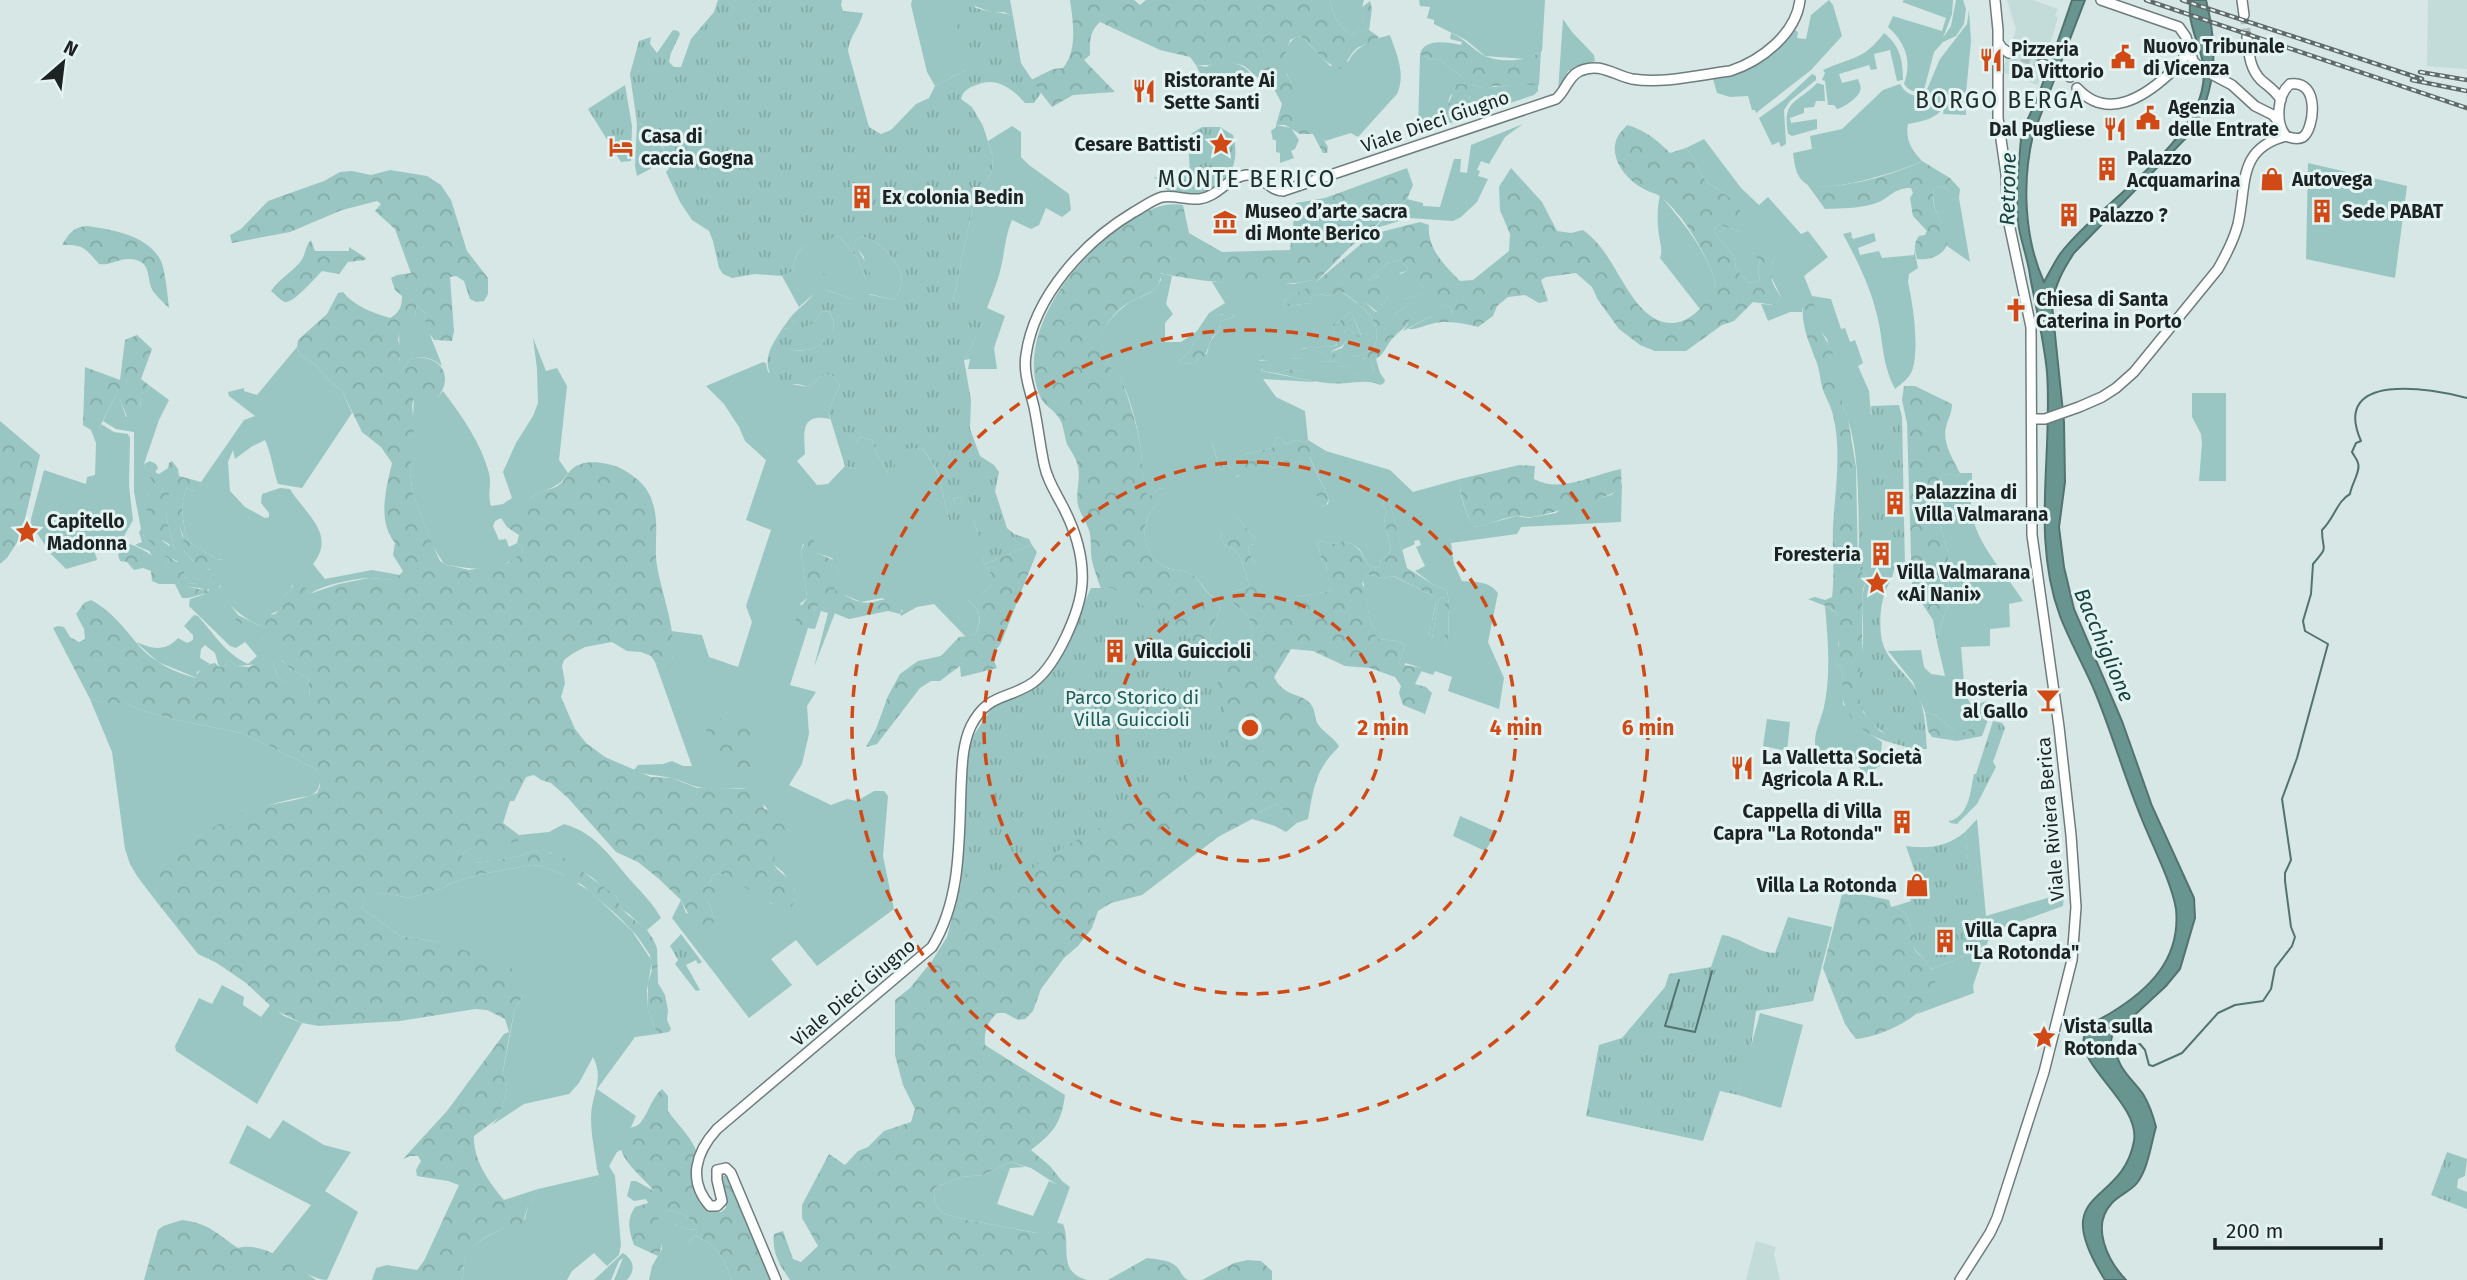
<svg xmlns="http://www.w3.org/2000/svg" width="2467" height="1280" viewBox="0 0 2467 1280" font-family="'Fira Sans',sans-serif">
<defs>
<pattern id="forest-crowns" width="20" height="18" patternUnits="userSpaceOnUse" patternTransform="scale(1.75)"><rect width="20" height="18" fill="#99c6c2"/><path d="M2 6a3 3 0 1 1 6 0M12 15a3 3 0 1 1 6 0" fill="none" stroke="#83aaa6"/></pattern>
<pattern id="park-tufts" width="24" height="20" patternUnits="userSpaceOnUse" patternTransform="scale(1.75)"><rect width="24" height="20" fill="#99c6c2"/><path d="M3 7l-1-3M5 7V3M7 7l1-3M15 17l-1-3M17 17v-4M19 17l1-3" fill="none" stroke="#83aaa6"/></pattern>
</defs>
<rect width="100%" height="100%" fill="#d6e7e5"/>
<path fill="#c3dcd9" d="M2007,0H2033L2058,9L2055,16L2058,17L2038,85L2002,72L2016,29Z
M2428,0H2467V69L2427,66Z
M1756,1241L1776,1247L1774,1254L1780,1280H1746Z"/>
<path fill="#99c6c2" fill-rule="evenodd" d="M912,0H1010L1013,16L1004,12L993,13L975,6L973,41L966,70L935,86L927,72L911,5Z
M1330,0H1364C1358,16 1371,24 1352,35C1338,26 1333,16 1330,0Z
M1419,0H1545L1542,51L1527,59L1485,56L1466,40L1434,24V20L1427,18L1430,7L1420,6Z
M1829,0L1833,5L1842,36L1811,70L1756,113L1755,110H1752L1748,96L1730,97L1717,93L1713,79C1745,76 1777,57 1795,30L1798,32L1797,38L1806,39L1811,15Z
M1904,0H1953L1952,14L1943,38L1951,26L1956,0H1963L1966,9L1964,24L1956,36L1943,42L1934,52L1924,90C1915,93 1910,92 1904,84C1912,61 1906,43 1888,27L1893,16L1942,31L1946,18L1902,2Z
M1969,10L1971,41L1965,103L1966,115L1943,114L1945,103C1940,118 1924,121 1908,124C1905,140 1912,150 1922,161C1902,171 1823,196 1805,183C1795,175 1795,165 1793,153L1812,149L1810,136L1842,129L1883,90L1900,84C1906,94 1913,98 1925,94L1940,59L1967,24Z
M1563,19L1572,32L1594,55L1595,61L1568,71L1558,92Z
M1884,33C1900,45 1903,61 1903,80L1897,81L1890,50L1874,54L1877,69L1871,70L1869,65L1839,74L1842,83L1858,79C1859,83 1862,87 1860,91C1858,98 1843,108 1837,109L1834,105H1828L1825,81L1822,80L1825,73L1823,70C1852,57 1864,60 1884,33Z
M1390,35C1397,55 1406,74 1397,94L1358,137L1351,133L1325,141L1293,109C1293,101 1294,93 1293,86C1291,79 1291,82 1288,76C1282,62 1284,43 1298,36L1305,40L1330,66L1349,61C1354,47 1376,38 1390,35Z
M1420,55L1441,61L1465,79V83L1450,96L1448,103L1452,109L1459,110L1469,105L1472,85L1483,88L1531,83L1538,84V91L1534,95L1420,133L1418,130Z
M1214,63C1229,63 1241,61 1250,73C1238,71 1232,80 1221,84V81L1214,82L1226,73L1202,77L1196,65L1206,67Z
M1812,74L1816,76V80L1790,101L1784,110L1786,144L1781,147L1779,142L1772,145L1759,118L1784,100Z
M1817,83L1824,85L1825,101H1816L1814,107L1804,108V113L1790,118L1791,123L1817,119V129L1792,136L1788,134C1782,99 1797,104 1817,83Z
M637,124L649,126L665,151V161L637,176L635,166Z
M1523,124L1505,137L1489,164L1481,161L1477,170L1480,171L1478,176L1488,179L1477,202L1461,217L1453,221L1409,218L1373,229L1407,199L1423,203V206L1440,207L1454,159H1461L1460,172L1467,173L1471,145Z
M1276,125L1291,128L1299,140L1295,149L1291,151L1294,158L1280,163V153L1276,152V140H1273L1271,131L1276,127Z
M1012,126L1021,132V157L1029,165L1069,194L1071,210L1062,217L1046,208L1039,225L1031,229L1012,220C1004,239 1005,255 999,275C996,286 991,297 987,308L1005,316L994,348L997,369H968L970,359L964,360C973,343 981,331 983,312L953,301L972,210L992,171L993,157L988,141Z
M1704,139L1741,188L1759,205L1768,197L1801,234L1808,231L1828,257L1804,276L1812,296L1831,299L1841,329L1845,328L1850,342L1855,340L1863,363L1858,366L1869,391L1871,415H1884L1876,541L1859,540C1858,502 1860,444 1844,410L1827,339L1802,307V312H1790L1768,321L1761,304L1775,305L1781,297L1770,274L1774,257L1751,253L1760,260L1758,270L1760,281L1749,283L1736,269L1734,256L1717,236L1714,229L1718,225L1742,232L1728,196L1709,184L1699,172L1695,159L1686,148Z
M2308,163L2407,186L2395,278L2306,259Z
M1938,186L1946,188L1956,201L1959,198L1970,262L1947,246C1949,225 1929,213 1934,188Z
M1660,195C1683,222 1706,250 1716,284L1709,299L1700,309L1660,258C1663,249 1660,244 1659,235C1657,222 1657,208 1660,195Z
M1851,232L1852,236L1849,238L1852,237L1853,239L1874,233L1876,241L1858,248L1860,255L1879,251L1882,258L1914,255V249L1918,268L1909,274L1908,282C1913,304 1919,346 1913,368C1911,377 1902,383 1895,389C1881,361 1884,343 1877,315C1870,286 1857,260 1843,234Z
M833,236L840,237L858,259L866,279L864,257L856,247L855,241L862,236C887,245 915,275 894,300L870,294L851,299L826,290V283L799,307L782,276L793,271C796,239 812,249 833,236Z
M1400,260L1408,268L1407,271L1399,273L1417,281L1424,288V293L1405,299L1433,300L1451,308L1452,315L1427,318L1403,331L1408,324L1405,307L1396,313L1391,323L1365,302L1371,299L1382,305L1387,299L1379,276L1366,282L1387,263Z
M1159,273L1172,276L1166,304L1173,314L1165,323V342H1181L1197,331L1209,313L1225,303L1212,282L1294,284L1311,280L1315,284L1284,300L1288,306L1310,303C1311,292 1319,293 1328,296L1342,292C1362,307 1385,320 1374,348C1361,357 1344,362 1331,352L1342,348L1346,342L1344,332L1347,329H1350L1357,337L1361,335L1352,314L1349,313L1339,322L1332,324L1337,344L1333,347L1326,345C1318,350 1310,346 1302,349L1318,351L1337,361L1323,362L1306,357L1304,359L1255,357L1260,361H1293L1346,367L1359,359L1370,358L1374,372C1349,381 1314,374 1287,369L1281,373L1261,369V371L1317,382L1263,379L1276,397L1305,411L1308,440L1304,443L1296,440L1286,444L1282,439L1277,437L1272,448L1246,454L1238,459L1232,469L1222,459V450L1212,444L1220,469L1237,477C1245,469 1254,468 1264,462L1273,468L1301,461L1323,507L1328,504L1329,499L1309,456L1325,454L1326,451L1390,470L1413,492L1460,479C1459,494 1465,515 1475,527L1517,516L1529,518L1556,513L1564,507L1611,495L1618,490L1622,482L1621,522L1521,527L1517,534L1451,543L1454,564L1462,581C1476,582 1489,581 1498,593L1488,642L1504,678L1499,709L1448,691L1452,677L1435,671L1433,675L1421,671L1422,668L1405,663L1404,666L1399,664L1405,645L1398,641L1378,639L1373,633L1375,629L1370,622L1363,580L1366,574L1383,578L1393,576L1431,595L1436,602L1429,635L1432,638L1439,599L1442,597L1445,599V638L1448,645L1449,604L1447,590L1434,585L1415,571L1425,566L1416,547L1421,545L1419,540L1414,541L1415,544L1402,550L1389,500L1384,498L1382,505L1387,511L1384,519L1391,550L1386,557L1381,559L1379,568L1369,566L1360,550L1353,544L1342,541L1336,544L1319,541L1317,543L1322,561L1327,565L1326,569L1334,583L1330,591L1296,597L1291,601L1275,598L1271,600L1260,596L1255,588V564L1248,550L1249,545L1256,544V540L1239,519L1228,518C1221,526 1219,535 1224,544C1227,546 1231,547 1234,549C1241,554 1248,578 1249,587L1231,592L1229,598C1234,607 1243,609 1248,617C1256,630 1252,650 1239,658C1236,660 1232,660 1228,661L1218,652L1209,636L1220,609L1217,599C1204,594 1202,578 1189,573C1181,569 1172,571 1163,566C1147,557 1140,534 1148,517C1153,507 1162,501 1165,489L1160,488L1147,498C1140,482 1143,467 1141,450C1138,428 1131,401 1122,381C1120,376 1115,374 1112,369C1104,357 1098,341 1105,328C1110,319 1118,311 1127,304C1140,295 1152,297 1161,280ZM1221,314H1233L1234,317L1221,321L1219,325L1220,330C1211,338 1209,343 1207,354L1199,358L1194,364L1180,363L1179,360C1185,358 1192,350 1193,343Z
M417,305L425,313C426,331 436,347 442,366C432,357 423,356 410,359L401,372L397,371L400,358L399,334L415,315Z
M822,311L829,312C846,337 811,356 790,349V328L782,329L790,318L795,324L815,322Z
M533,338L546,371L557,368L567,386L559,460L568,473C559,489 546,488 532,497C527,501 525,505 520,509C513,515 503,517 495,521L493,526L499,540L506,539L509,547L517,543L522,546L523,552C500,574 472,570 444,564L431,543L413,494L410,473L414,398L438,397L443,391C462,416 481,443 489,473C492,484 487,494 491,506L503,504L512,498L503,472L516,443L533,416L538,403L537,369Z
M297,347L300,355L316,365L332,384L341,389L352,413L302,488L278,484C273,470 271,452 265,440L251,447L235,459L233,450L228,462L230,491L245,507L265,518L269,517V513L261,503L262,494L280,488L290,489C305,514 337,534 313,564L325,579L372,570L400,575L396,580C386,580 377,578 368,578C350,579 324,585 309,594L304,587L292,585L291,590L284,596L280,610L271,614L266,624L260,626C242,617 229,607 219,589L221,585L208,583L210,588L206,591L200,588L189,587L186,584L199,583L196,579L184,577L177,561L165,555L166,548L161,540L175,550L166,518L169,484L174,482V510L185,544L184,551L193,561L209,570L222,559H216L188,541C183,524 179,504 187,488L193,491L202,486L201,482L244,420L255,416L229,396L228,392L244,388V391L257,395Z
M763,362L766,363L768,372L791,384L808,387L825,374L833,376L840,385L828,411L830,419C800,412 804,433 805,454L797,461L817,485L828,484L845,466L857,469L856,442L860,437L872,440L876,452L888,474L896,468L891,456L897,447L922,449C943,473 941,491 949,520L955,504L953,497L961,498L970,510L983,547L984,564L992,575V585L983,593L965,599C982,608 982,620 975,635L966,637L934,604L917,607L901,616L900,614L903,610L882,598L861,602L833,590L839,572L832,558L817,553L814,545L803,544L801,551L807,598L800,604L813,618L815,607L820,603L835,613L814,667L828,613L821,611L815,629L808,628L790,685L816,692L807,706L809,734L802,764L789,785L831,805L847,799L857,801L874,791H884L888,796L883,856L894,909L817,966L796,940L771,959L792,985L749,1018L672,918L681,900L686,913L714,918L708,901L713,888L709,885L712,876L717,873L735,879L772,904L795,890L783,872L773,864L772,858L790,831C775,818 764,806 752,790C738,786 722,790 708,789C691,787 685,781 671,778C658,775 646,775 633,771L638,765L663,764L672,761L683,766H692L655,662L664,666L673,658L671,631L702,635L709,657L738,667L752,622L746,606L771,530L746,520L766,460L745,441L739,427L724,404L706,386Z
M150,386L169,400L159,420L144,464C148,475 160,486 148,496V528L143,536L150,538L169,560L166,568L156,562L149,551L135,545L142,542L139,532L141,529L134,492V432L116,429L103,421L116,395L119,396L126,417L141,411L140,394L147,391Z
M2192,393H2226V481H2199L2202,443L2201,434L2192,417Z
M101,424L114,432L128,434L130,438L129,486L133,520L123,538L109,552L104,541L92,543L97,560L66,569L51,554L31,524V519L44,470L86,484L87,477L95,475L96,443L91,430H98Z
M1949,473L1958,476L1960,473H1972C1972,483 1971,495 1971,506C1974,544 2004,570 2023,601L2009,604L2010,627L1990,629V646L1961,647L1965,694L1973,708V724L1966,732H1955L1936,715L1925,712L1913,682L1888,651L1921,650L1924,667L1931,674L1945,676L1937,642L1943,618L1949,604L1948,552L1938,518L1935,495L1941,477Z
M208,593L219,596L235,619L258,630L262,638L275,642L282,648V661L290,669L308,677L310,696L278,678L273,662C260,664 249,665 236,666L230,660L227,661L225,667H219L215,653L205,645L201,649L200,658L210,664L197,672V678L158,662L136,642C153,649 165,652 178,638L187,643L193,640V635L184,626L194,615L198,616C214,634 226,654 248,664L257,656L245,642L236,648L230,646L189,606L190,599Z
M1825,606C1838,612 1843,620 1841,635C1841,637 1839,638 1839,640C1837,652 1842,649 1836,664L1842,668L1843,704L1865,731L1882,742L1880,766L1864,775L1858,765L1848,764L1830,747L1818,755C1810,737 1820,725 1824,707C1831,675 1828,639 1825,606Z
M90,699L102,703H125L143,711L181,721L242,733L316,769C321,780 322,790 310,796C262,802 153,840 156,901L137,876L130,864L125,849L112,752Z
M1767,719L1790,722L1787,751L1763,746Z
M1277,804L1297,823L1286,832L1275,826L1252,819L1257,813Z
M1460,816L1497,832L1485,851L1453,836Z
M1977,819L1986,916L2064,893L2063,906L1991,932L1973,986L1974,993L1917,1014C1929,1001 1938,986 1932,969L1969,954L1968,949L1976,945L1965,832Z
M564,824C597,833 612,860 634,884C644,895 653,904 661,918L647,930L645,929L629,914L622,910L616,896L608,892L593,878L551,853L535,850L520,856L491,861L468,864L462,862V855L467,849L517,841L519,835L549,832Z
M532,865L542,866L564,875L591,892L632,931L652,961L647,990L648,1010L657,1034L635,1037L597,1089L636,1116L631,1127L622,1134L621,1150L617,1152L609,1166L615,1176L621,1245L619,1255L607,1266L594,1253L572,1271L567,1280H462C464,1274 463,1269 464,1263C470,1238 505,1229 525,1219L528,1206L538,1189L599,1175L597,1169C595,1152 591,1135 591,1118C591,1094 605,1080 593,1057L579,1083L569,1094L524,1104L492,1125L498,1118L505,1099L507,1087L503,1072L515,1008L523,996L458,950L433,941L400,936L363,909L362,903L366,896L384,893L409,898L441,889L452,883L481,874Z
M222,985L244,997L243,1005L261,1017L270,1005L284,1016L302,1023L257,1104L176,1051L175,1046L199,998L212,1004Z
M1760,1013L1803,1025L1781,1108L1738,1095Z
M283,1120L324,1145L351,1152L325,1191L358,1212L327,1280C312,1280 287,1262 272,1254L311,1205L229,1163L247,1125L270,1139Z
M1011,1162L1025,1167L1010,1168L997,1204L1033,1216L1049,1181L1056,1184L1062,1181L1070,1187L1057,1223H1053L1037,1233L963,1219L943,1213L935,1205L934,1192L936,1187L961,1177L983,1175Z
M670,1210L685,1215L697,1226L698,1230L687,1229L676,1224L683,1243L688,1244L695,1235C717,1246 725,1257 731,1280H649L652,1266L662,1249L658,1223L659,1215Z
M387,1265L417,1270V1280H372L376,1268Z"/>
<path fill="url(#forest-crowns)" d="M1070,0H1134L1140,5L1146,0H1330C1333,16 1338,26 1352,35C1364,28 1364,21 1361,8L1370,1L1372,9L1369,30L1379,37C1373,43 1367,43 1359,47C1351,51 1348,62 1341,69C1320,63 1316,46 1299,36L1290,40L1285,56L1287,75L1295,87L1296,94L1294,109L1322,137L1328,147L1327,153H1323L1313,134H1300L1285,125H1276L1282,104L1272,85L1274,84V77H1267V81C1255,79 1253,72 1244,66C1236,61 1208,66 1196,65L1190,57L1160,50L1100,22C1089,32 1090,41 1090,55L1084,60L1115,92L1073,95L1052,107L1031,80L1053,69L1063,68C1078,50 1073,21 1070,0Z
M1451,33C1465,39 1471,48 1483,55C1497,63 1529,62 1541,51L1539,85L1493,86L1486,89L1472,85L1474,95L1469,97L1471,101C1467,111 1460,110 1451,109L1448,104L1457,84H1465V79L1441,61L1420,55C1423,38 1447,42 1461,45L1462,42L1450,39Z
M1627,125C1645,130 1657,140 1670,153L1686,148L1695,159L1699,172L1709,184L1728,196L1742,213V232L1718,225L1714,229L1717,236L1734,256L1736,269L1749,283L1760,281L1758,270L1760,260L1751,254L1769,248L1774,257C1769,277 1770,280 1781,297L1775,305L1753,302L1734,321L1722,325L1686,351H1655L1640,345L1619,329L1598,300L1592,287L1576,273L1546,277L1541,280L1548,301L1539,303L1525,295L1508,297L1497,306L1493,316L1478,327C1462,323 1447,320 1431,324C1422,326 1417,330 1408,329L1427,318L1452,314L1451,308C1434,301 1425,297 1408,303L1405,299L1423,293L1424,288C1415,279 1408,276 1396,276L1407,271L1408,268L1400,260L1387,263L1367,281L1380,276L1385,278L1388,284L1385,289L1387,299L1382,305L1371,300L1366,303L1374,311L1382,314L1391,322L1396,313L1405,307L1410,309C1411,327 1404,326 1394,337C1386,344 1386,353 1376,359L1380,373L1385,380L1384,383L1380,385C1371,380 1358,382 1348,383C1318,386 1290,374 1261,371L1263,369L1281,373L1287,369C1312,373 1351,381 1374,371L1370,359C1360,356 1355,364 1346,367L1257,360L1255,357L1258,356L1303,359L1306,356L1323,362L1336,361L1318,351L1302,350C1310,345 1318,350 1326,345L1333,347L1337,345L1332,324L1339,322L1349,313L1352,314L1361,336L1357,337L1350,329H1347L1344,332C1351,347 1338,346 1331,352C1344,361 1362,357 1374,348C1385,320 1362,307 1343,292L1328,296C1319,293 1311,292 1310,303L1288,306L1284,300L1314,284L1311,280C1272,290 1199,282 1160,273C1163,292 1141,295 1128,303C1119,308 1108,320 1104,331C1099,343 1105,360 1113,370C1117,375 1121,377 1123,383C1130,404 1138,428 1141,450C1143,467 1140,482 1148,497L1160,488L1166,489C1162,501 1153,507 1148,517C1140,533 1147,557 1163,566C1171,571 1181,569 1189,573C1202,578 1203,594 1217,599L1220,609L1209,636L1218,652L1228,661C1232,660 1236,660 1239,658C1252,650 1256,630 1248,617C1243,609 1234,607 1228,597L1231,592L1249,587C1248,578 1241,554 1234,549C1231,547 1227,546 1224,544C1219,535 1221,525 1228,517L1239,519L1256,540V544L1249,545L1248,550L1255,564V588L1260,596L1271,600L1275,598L1291,601L1295,597L1330,591L1333,584L1326,569L1327,565L1322,561L1317,543L1319,541L1336,544L1342,541L1353,544L1360,551L1369,566L1379,568L1381,559L1386,557L1391,550L1384,519L1387,511L1382,505L1384,498L1389,500L1407,568L1434,585L1447,590L1449,604L1448,646L1445,638V599L1442,597L1439,599L1432,638L1429,635L1436,603L1431,595L1394,576L1383,578L1366,574L1362,584L1365,589L1370,622L1375,629L1374,633L1378,639L1398,641L1405,645L1399,664L1423,668L1415,684L1426,687L1432,693L1425,714L1403,705L1399,693L1401,686L1395,677L1370,668L1345,666L1313,651L1291,649L1274,677C1285,699 1304,692 1312,706C1316,712 1314,721 1320,727C1326,734 1334,738 1339,746C1336,751 1331,754 1328,759C1314,776 1312,798 1308,819L1297,823L1277,804L1257,813L1252,819L1218,837L1142,895L1111,903L1098,911L1092,928L1078,946L1064,958L1041,989L1033,1011L1025,1019L1018,1020L1005,1013H997C987,1023 984,1031 985,1045L1065,1095C1061,1124 1054,1132 1031,1150L1050,1166L1062,1181L1061,1183L1056,1184L1031,1168L1011,1162L983,1175L961,1177L936,1187L934,1192L935,1205L943,1213L963,1219L1036,1233L1053,1222L1063,1224C1072,1246 1056,1271 1087,1280H790C779,1264 772,1253 774,1234L783,1231L793,1259L801,1262L818,1246L802,1218V1205L829,1154L845,1165L858,1151L868,1147L884,1131L911,1122L915,1109L903,1085L895,1055V1000L910,988L932,961L947,937L961,884L967,768L972,738L992,708L1001,702L1050,683L1104,596C1099,584 1095,573 1092,561C1090,551 1092,540 1089,530C1086,521 1080,514 1078,505C1075,491 1082,477 1077,463C1075,456 1070,450 1067,444C1064,436 1064,425 1059,418C1054,409 1043,406 1039,394C1018,339 1065,271 1107,238C1128,221 1156,200 1183,205L1189,233L1222,252L1290,250L1296,203L1325,198L1407,168L1413,185L1407,199L1349,248L1315,283L1373,234L1420,222L1429,225C1427,248 1444,265 1460,281L1473,280L1509,251L1510,234L1500,210L1499,187L1511,168L1542,202L1557,231L1571,233L1583,230C1607,247 1617,276 1634,299C1665,341 1698,323 1716,284C1708,256 1684,215 1661,197C1657,193 1651,193 1646,190C1628,182 1608,159 1617,138C1619,133 1624,129 1627,125Z
M1922,161L1950,178L1960,189L1959,198L1956,202L1946,188L1938,186L1934,189C1929,208 1942,218 1947,236C1951,253 1931,261 1917,259C1915,250 1913,243 1919,236L1925,235L1927,231L1913,216L1910,198L1913,193L1911,188C1892,188 1891,198 1876,203C1860,209 1841,208 1825,209L1807,184C1833,193 1897,174 1922,161Z
M390,170L427,176L441,185L451,200L467,251L488,278V294L484,301L476,302L470,299L464,281L456,276L450,277L454,331L452,341L434,340L426,329L425,313L417,305L413,324L399,334L398,340L401,348L398,371L401,372L410,359C437,352 456,374 438,397L421,400L414,398L412,405L414,428L410,473L413,494L429,537L440,561L444,564L469,570L508,563L523,552L522,546L517,543L519,535L507,527L501,518C520,511 524,500 541,492C547,489 555,489 560,484C565,481 566,475 570,471C582,458 605,462 620,468C630,473 643,482 648,492C662,518 653,540 657,566C662,595 675,625 673,655C673,662 669,664 663,666L655,662L651,656L641,652L627,651L612,642L585,647L572,654L564,660L562,666L565,683L561,697L575,729L586,743L605,757L651,777L672,778L697,788L755,789L762,796L764,809L770,810L790,831V837C753,876 790,862 797,898L791,907C770,911 741,879 717,873L712,876L709,885L717,891L716,896L708,901L714,918L713,927L702,928L692,921L681,900L659,879L638,862L616,852L568,798L551,783L541,780L534,775L526,777L514,801H510L503,823L519,835L518,841L498,846L467,849L462,855V862L477,863L520,856L535,850L544,851L564,858L616,896L622,910L647,930L653,939L657,948L658,983L665,995L668,1010L667,1020L671,1029L669,1032L657,1034L648,1010V983L652,970L650,955L637,936L618,916L581,884L571,881L564,875L542,866L532,865L481,874L452,883L441,889L409,898L384,893L366,897L362,903L363,909L400,936L433,941L497,960L509,966L520,976L525,986L523,996L515,1008L510,1032L503,1071L507,1087L505,1099L498,1118L474,1136C473,1160 489,1182 504,1200L538,1189L528,1206L521,1229L515,1235L507,1228C491,1232 469,1245 464,1263C463,1268 464,1274 462,1280H417V1270L424,1261L459,1185L448,1181L417,1176L416,1170L421,1161L418,1156H410L403,1159L447,1111L504,1034L509,1032L505,1019L487,1010L475,1009L400,1021L366,1023L319,1026L302,1023L275,1010L246,983L217,963L198,954L156,901C156,891 156,883 160,874C172,848 227,817 253,809C273,803 299,801 317,793L320,786L316,769L242,733L181,721L143,711L125,703H102L90,699L53,628L58,626L64,627L70,637L79,642L85,639L84,629L76,614L84,603L91,600C112,611 124,628 139,646C153,662 176,673 196,678C198,669 206,665 215,663L219,667H225L227,661L230,660L236,666L249,667L266,658L273,662L278,678L310,695L308,677C294,670 278,667 281,648L275,643L262,638C255,628 245,627 236,620C225,610 225,596 209,594C201,592 193,599 182,598L175,584H159L152,581L151,571L143,568L134,570L127,562L120,561L118,555L125,543C143,547 153,556 166,567L169,560L142,534L143,529L148,528L146,500C159,480 150,482 144,464L150,461L156,464L158,468L155,472L159,474L168,468L169,463L172,461L178,469L179,476L201,482L202,486L198,493L187,488C179,504 183,525 188,541L216,559L226,560L231,564V569L223,571L200,568L184,551L183,535L174,515V482L170,484L166,518L175,550L172,551L169,544L162,540L168,552L166,555L180,564L184,569V577L199,579V583L187,584L189,587L209,591L208,584L205,581L211,577H218L221,581L219,589L238,615L260,626L265,624L268,615L275,614L281,608L277,602L291,590L296,578L305,579L306,584L305,587L309,594L339,584L369,578L395,580L403,571L393,555L395,543C377,521 386,489 392,463L381,447L362,432L341,389L332,384L316,365L300,355L297,347L298,340L327,314L338,293L343,292C354,306 373,313 390,318C399,313 402,307 402,296L395,290L391,278L397,275L411,273L395,229L375,211L381,204L377,201L342,210L290,232L232,243L230,235L241,229L268,201L324,181L340,172L352,171L371,175Z
M86,226C110,229 147,235 160,259C165,267 168,298 169,308C163,302 154,294 151,287C147,274 150,261 131,259C118,258 110,266 99,264C84,247 84,245 62,245C68,235 73,227 86,226Z
M311,240L315,251H349V247L366,258L365,260L348,262L339,274L322,271C315,278 294,303 285,302C281,301 275,294 271,291C279,279 292,272 301,261C306,254 305,246 311,240Z
M1804,296H1812L1820,329L1832,351L1844,410L1848,419L1856,467L1858,568L1867,577L1863,589L1862,607L1863,712L1880,731L1906,746C1881,741 1855,733 1845,706C1840,695 1843,680 1842,668L1836,664C1839,654 1838,651 1839,642C1840,609 1840,612 1808,599L1815,597L1825,600L1832,597C1835,574 1832,551 1833,527C1835,491 1842,451 1833,415C1831,406 1826,398 1823,390C1820,381 1820,372 1817,363C1808,340 1799,321 1804,296Z
M1233,313L1234,317L1221,321L1219,325L1220,330L1212,337L1205,356L1199,358L1194,364L1180,363L1179,360C1185,358 1192,350 1193,343L1218,315Z
M137,335L152,349L141,379L150,386L147,391L140,394L141,411L137,423L130,424L119,397L116,395L98,430H91L83,425L85,367L120,380L125,340Z
M1904,386H1915L1952,404C1952,413 1948,419 1946,427C1942,442 1953,460 1960,473L1958,476L1949,473L1941,477L1935,495L1938,518L1948,552L1949,604L1943,618L1937,642L1933,620L1912,588L1907,423L1902,400Z
M0,421L40,455L21,536L7,558L0,564Z
M1277,437L1282,439L1286,444L1296,440L1304,443L1308,440L1326,451L1325,454L1309,457L1329,499L1325,507L1321,505L1301,461L1273,468L1264,462C1254,468 1245,472 1235,477L1220,469L1212,443L1222,450V459L1232,469L1238,459L1246,454L1272,448Z
M1519,465L1535,466L1534,479C1561,494 1594,474 1621,469C1621,476 1623,484 1618,490C1613,496 1543,516 1532,517C1527,518 1522,515 1516,516C1502,518 1488,525 1474,527C1466,514 1459,494 1460,479Z
M807,537H813L817,553L838,562L839,572L834,590C843,593 851,600 860,602C878,606 884,592 904,605L900,614L888,611L849,619L824,609L820,604L815,607L813,618L806,626L797,625C792,612 801,608 807,598L801,551Z
M1032,545L1037,552L1001,643L992,656L997,668L961,677L960,666L940,681H931L920,688L877,744L866,747L876,729L888,696L900,674L918,661L941,656L959,637L975,635C983,620 981,607 965,599L964,595L983,593L992,585V575L984,564Z
M1991,701L1994,704L1982,736L1957,741L1932,737L1928,731L1925,712L1936,715L1955,732H1966L1973,724V707L1983,702Z
M705,703C726,709 713,731 744,725L749,727C757,741 749,754 752,769L749,772C741,769 729,769 722,764C709,756 708,726 699,712L700,705Z
M1842,894H1860L1889,900L1891,907L1895,906L1906,913L1913,934V947C1919,957 1933,965 1935,977C1940,1012 1882,1037 1856,1039L1845,1024L1823,968Z
M662,1089L668,1096V1111C677,1124 688,1133 695,1148C705,1172 696,1191 715,1212H721L726,1208V1192L721,1183L723,1176H729L776,1280H731C725,1257 717,1246 695,1235L688,1244H683L675,1227L677,1224L687,1229L697,1230V1226L685,1215L670,1210L659,1216C657,1230 666,1243 658,1256L634,1245C629,1231 626,1220 635,1207L648,1203L646,1199L634,1201L627,1196L631,1181H636L654,1191C644,1177 610,1155 623,1132C627,1127 633,1128 638,1125C647,1118 651,1098 662,1089Z
M182,1220C209,1223 217,1234 238,1248C263,1241 296,1266 316,1280H144L158,1230L163,1226Z
M1147,1258C1156,1259 1169,1260 1176,1266C1181,1271 1181,1276 1188,1280H1108Z
M1248,1260L1261,1261L1272,1271V1280H1202L1234,1263Z"/>
<path fill="url(#park-tufts)" d="M718,0H842L841,5L843,11L863,13C860,27 849,37 848,51L869,127L881,134L891,130L916,104L929,98L935,86L966,70C964,57 960,48 972,41L962,36L951,17L957,4C969,5 979,9 991,12C999,14 1005,12 1013,16L1021,63L1041,93L1034,103H1025C1012,88 996,76 976,85C968,88 963,91 961,99L972,107L983,126L993,157L992,171L972,210L953,301H986L982,326L964,360L971,400L970,429L980,456L994,465L999,472L995,491L1007,528L1014,534L1029,539L1032,545L984,564C982,541 975,517 961,498L953,497L955,504L960,507L961,518L956,524L949,520C941,491 943,472 922,449L897,448L892,456L896,468L895,477L888,474L876,452L872,440L860,437L856,442L862,460L857,469L845,466L828,411L840,385L833,376L825,374L808,387C799,384 794,382 786,387L773,380C761,359 771,347 782,329L790,328L795,336L791,342L790,349C811,357 846,336 829,312L822,311L815,322L803,328L795,324L790,318C796,310 812,299 815,291L812,286L821,273L828,275L826,290L851,299L863,293L894,300C915,275 887,245 862,236L855,241C859,257 870,262 871,281L866,279L858,259L840,237C831,236 831,240 823,242C803,248 796,245 793,271L782,276L755,274L732,278L723,274L719,268L713,241L709,231L692,220L680,202L666,172L671,166L665,161C666,144 655,125 637,124L630,74L639,41L651,37L650,44L657,53L673,30L678,31L680,34L671,53L669,62L674,67H681L691,39L714,12Z
M625,85L632,126L631,161L621,162L588,109Z
M1202,127H1220L1233,135C1245,177 1211,202 1171,191C1165,190 1159,182 1154,177L1190,175L1188,136Z
M1899,405L1902,417L1905,568L1894,567C1894,576 1889,583 1885,592C1880,606 1879,626 1882,641C1886,658 1900,668 1910,681C1926,701 1925,726 1927,749H1913L1893,743C1885,731 1871,726 1864,712C1853,693 1862,663 1863,642C1864,619 1859,598 1867,577L1858,568L1859,540L1865,511L1866,456L1868,435L1872,426L1871,406Z
M1091,588H1112L1171,622L1205,652L1216,676L1230,734L1229,749L1225,754L1143,804L1046,857C1032,870 1006,890 987,884C978,881 970,875 962,872L967,768L972,738L992,708L1027,691L1058,662Z
M1993,721L2002,723L2005,728L1993,762L1996,767L1977,804L1957,824L1950,823L1949,819L1951,821C1970,813 1970,792 1974,774H1976Z
M1965,832L1977,945L1968,949L1969,954L1932,969L1913,947V934L1906,913L1895,906L1911,901L1909,893L1921,890L1906,846C1929,849 1947,847 1965,832Z
M1788,917L1832,927L1813,1001L1756,1011L1750,1054L1738,1095L1720,1091L1703,1141L1586,1116L1599,1045L1622,1038L1665,987L1669,974L1711,967L1722,935C1740,937 1757,953 1775,953Z
M681,934L702,962L698,964L696,960L686,965L700,990L696,991L675,964L678,960L670,946Z
M2447,1152L2467,1159L2465,1176L2458,1179L2457,1188L2467,1192V1209L2431,1195Z
M623,1253C634,1260 636,1270 627,1280H614L623,1258L619,1261L611,1280H594Z"/>
<path fill="#699591" stroke="#527370" stroke-width="2" d="M2072,0H2085L2033,135C2022,182 2024,238 2044,282C2049,273 2054,263 2060,254C2097,205 2195,147 2203,84C2207,59 2195,43 2191,21C2189,15 2190,7 2190,0H2206C2218,47 2217,89 2192,132L2074,253C2063,270 2055,284 2052,305L2064,422L2065,482L2059,527L2064,567L2074,609L2122,721L2152,806L2194,898L2195,918L2180,969L2166,986L2112,1036L2111,1041L2117,1049C2115,1066 2134,1081 2143,1094C2149,1104 2153,1115 2156,1127C2151,1144 2148,1169 2137,1183C2131,1191 2119,1195 2112,1203C2090,1226 2108,1261 2126,1280H2105C2046,1186 2122,1208 2134,1141C2140,1104 2077,1066 2084,1037C2087,1024 2099,1020 2109,1014C2149,990 2181,959 2176,909C2172,883 2151,843 2141,817C2124,776 2112,733 2095,692C2084,666 2070,642 2060,616C2031,538 2053,454 2047,372C2044,340 2036,308 2030,276C2028,258 2020,240 2018,222C2015,194 2019,166 2021,138C2023,125 2032,112 2037,99C2049,66 2061,33 2072,0Z"/>
<g fill="none" stroke-linecap="round" stroke-linejoin="round">
<path stroke="#527370" stroke-width="2" d="M1679,980L1665,1026L1695,1032L1712,971
M2116,1053L2133,1045L2140,1044L2145,1050L2149,1065L2153,1066L2182,1053L2218,1013L2235,1005L2263,1001L2271,989L2275,968L2292,946L2295,937L2291,927L2285,881V873L2291,860L2282,799L2297,758L2328,644L2305,631L2303,621L2311,594L2313,564C2330,544 2322,553 2322,530C2334,519 2337,501 2350,494C2351,485 2361,471 2358,463C2357,459 2354,456 2352,452L2356,443L2361,441C2330,371 2432,388 2467,398"/>
<path stroke="#b1c0be" stroke-width="9" stroke-dasharray="9 4.5" stroke-linecap="butt" d="M2244,15L2247,37
M2009,53L2042,64"/>
<g stroke="#6e7d7c" stroke-width="12">
<path id="major" d="M2101,0L2179,27L2186,37L2193,61L2200,68L2232,85L2255,106L2273,115L2279,122
M2242,0L2244,15
M2247,37C2249,52 2249,68 2261,80C2269,87 2275,90 2281,100
M1998,42L2002,48L2009,53
M2042,64L2061,71L2070,77
M2290,84C2321,79 2314,130 2303,137C2298,140 2291,138 2286,136C2275,123 2277,95 2290,84Z
M2077,88C2107,121 2144,97 2169,74C2179,65 2184,62 2187,48
M2033,419H2045L2079,407L2102,397L2116,388L2134,372L2218,269C2226,255 2234,240 2238,224C2247,184 2237,149 2286,136
M776,1280L731,1173L726,1168L717,1170V1180L722,1201L717,1206H710C687,1180 696,1152 717,1129L932,947C961,900 959,842 961,788C962,768 962,745 971,726C988,692 1009,700 1034,682C1057,664 1080,612 1082,584C1084,555 1074,527 1061,503C1054,490 1047,479 1044,464C1040,445 1038,426 1034,407C1030,390 1023,373 1026,355C1034,296 1085,241 1134,212C1143,207 1152,200 1162,197C1174,195 1187,200 1199,199C1218,197 1228,177 1246,175C1262,174 1269,191 1283,191L1556,99C1566,91 1568,76 1580,71C1599,62 1614,75 1632,79C1663,84 1699,75 1730,71C1761,61 1796,34 1800,0
M1960,1280L1990,1233L1997,1218L2044,1072L2072,960L2076,907L2071,835L2059,727L2032,535L2031,327L2008,219L2006,174L1998,118V30L1995,0"/>
</g>
<use href="#major" stroke="#fff" stroke-width="9"/>
<g stroke="#606a69" stroke-width="4.5">
<path id="rail" d="M2146,0L2467,108
M2182,0L2422,79
M2420,72L2467,80
M2412,80L2467,91"/>
</g>
<use href="#rail" stroke="#e3f4f2" stroke-width="2" stroke-dasharray="5" stroke-linecap="butt"/>
</g>
<g fill="none" stroke="#d14a16" stroke-width="3.5" stroke-dasharray="12 9">
<circle cx="1250" cy="728" r="133"/>
<circle cx="1250" cy="728" r="266"/>
<circle cx="1250" cy="728" r="398"/>
</g>
<defs>
<g id="civic-bare" transform="scale(1.89)"><path d="M-.6-6.5H3V-4.5H.6V-3L4-1V1h2V6H-6V1h2V-1L-.6-3ZM-1.2 2.5V6h2.4V2.5Z" fill="#d14a16" stroke="#e3f4f2" stroke-width="2.5" paint-order="stroke"/></g>
<g id="restaurant-bare" transform="scale(1.89)"><path d="M-5-6h1v4h1v-4h1v4h1v-4h1v5L-1.5 .5V6h-2V.5L-5-1ZM5-6V6H3V1.5H1.5Q1.5-4 5-6Z" fill="#d14a16" stroke="#e3f4f2" stroke-width="2.5" paint-order="stroke"/></g>
<g id="sight-bare" transform="scale(1.89)"><path d="M0-6L1.8-2.2L6-1.7L2.9 1.2L3.7 5.4L0 3.3L-3.7 5.4L-2.9 1.2L-6-1.7L-1.8-2.2Z" fill="#d14a16" stroke="#e3f4f2" stroke-width="2.5" paint-order="stroke"/></g>
<g id="hotel-bare" transform="scale(1.89)"><path d="M-6-4.5h1.5V1H6V5H4.5V3h-9V5H-6ZM-4 0a1.8 1.8 0 1 1 3.6 0ZM.5 0V-2.5h3Q6-2.5 6 0Z" fill="#d14a16" stroke="#e3f4f2" stroke-width="2.5" paint-order="stroke"/></g>
<g id="building-bare" transform="scale(1.89)"><path d="M-4-6H4V6H1V3H-1V6H-4ZM-2.5-4.3h1.7v1.8h-1.7ZM.8-4.3h1.7v1.8H.8ZM-2.5-1h1.7V.8h-1.7ZM.8-1h1.7V.8H.8Z" fill="#d14a16" stroke="#e3f4f2" stroke-width="2.5" paint-order="stroke"/></g>
<g id="shop-bare" transform="scale(1.89)"><path d="M-5-2.5h2.3a2.7 3.5 0 0 1 5.4 0H5L5.5 6h-11ZM-1.5-2.5h3a1.5 2.3 0 0 0-3 0Z" fill="#d14a16" stroke="#e3f4f2" stroke-width="2.5" paint-order="stroke"/></g>
<g id="museum-bare" transform="scale(1.89)"><path d="M0-6L6-3V-2H-6V-3ZM-5-1h2V3h-2ZM-1-1h2V3h-2ZM3-1h2V3H3ZM-6 4H6V6H-6Z" fill="#d14a16" stroke="#e3f4f2" stroke-width="2.5" paint-order="stroke"/></g>
<g id="church-bare" transform="scale(1.89)"><path d="M-1.2-6h2.4v3.5h3.3v2.4h-3.3V6h-2.4V-.1h-3.3v-2.4h3.3Z" fill="#d14a16" stroke="#e3f4f2" stroke-width="2.5" paint-order="stroke"/></g>
<g id="bar-bare" transform="scale(1.89)"><path d="M-6-5H6L.8 .8V4.5H3.5V6h-7V4.5H-.8V.8Z" fill="#d14a16" stroke="#e3f4f2" stroke-width="2.5" paint-order="stroke"/></g>
</defs>
<g fill-rule="evenodd">
<use href="#civic-bare" x="2123" y="57"/>
<use href="#restaurant-bare" x="1991" y="60"/>
<use href="#restaurant-bare" x="1144" y="91"/>
<use href="#civic-bare" x="2148" y="118"/>
<use href="#restaurant-bare" x="2115" y="129"/>
<use href="#sight-bare" x="1221" y="144"/>
<use href="#hotel-bare" x="621" y="147"/>
<use href="#building-bare" x="2107" y="169"/>
<use href="#shop-bare" x="2272" y="179"/>
<use href="#building-bare" x="862" y="197"/>
<use href="#building-bare" x="2322" y="211"/>
<use href="#building-bare" x="2069" y="215"/>
<use href="#museum-bare" x="1225" y="222"/>
<use href="#church-bare" x="2016" y="310"/>
<use href="#building-bare" x="1895" y="503"/>
<use href="#sight-bare" x="27" y="532"/>
<use href="#building-bare" x="1881" y="554"/>
<use href="#sight-bare" x="1877" y="583"/>
<use href="#building-bare" x="1115" y="651"/>
<use href="#bar-bare" x="2048" y="700"/>
<use href="#restaurant-bare" x="1742" y="768"/>
<use href="#building-bare" x="1902" y="822"/>
<use href="#shop-bare" x="1917" y="885"/>
<use href="#building-bare" x="1945" y="941"/>
<use href="#sight-bare" x="2044" y="1037"/>
</g>
<g text-anchor="middle" stroke-width="6" stroke-linejoin="round" paint-order="stroke">
<g font-size="19" font-weight="bold" fill="#1d2323" stroke="#e3f4f2" text-anchor="start">
<text x="2143" y="53">Nuovo Tribunale<tspan x="2143" dy="22">di Vicenza</tspan></text>
<text x="2011" y="56">Pizzeria<tspan x="2011" dy="22">Da Vittorio</tspan></text>
<text x="1164" y="87">Ristorante Ai<tspan x="1164" dy="22">Sette Santi</tspan></text>
<text x="2168" y="114">Agenzia<tspan x="2168" dy="22">delle Entrate</tspan></text>
<text x="2095" y="136" text-anchor="end">Dal Pugliese</text>
<text x="641" y="143">Casa di<tspan x="641" dy="22">caccia Gogna</tspan></text>
<text x="1201" y="151" text-anchor="end">Cesare Battisti</text>
<text x="2127" y="165">Palazzo<tspan x="2127" dy="22">Acquamarina</tspan></text>
<text x="2292" y="186">Autovega</text>
<text x="882" y="204">Ex colonia Bedin</text>
<text x="1245" y="218">Museo d’arte sacra<tspan x="1245" dy="22">di Monte Berico</tspan></text>
<text x="2342" y="218">Sede PABAT</text>
<text x="2089" y="222">Palazzo ?</text>
<text x="2036" y="306">Chiesa di Santa<tspan x="2036" dy="22">Caterina in Porto</tspan></text>
<text x="1915" y="499">Palazzina di<tspan x="1915" dy="22">Villa Valmarana</tspan></text>
<text x="47" y="528">Capitello<tspan x="47" dy="22">Madonna</tspan></text>
<text x="1861" y="561" text-anchor="end">Foresteria</text>
<text x="1897" y="579">Villa Valmarana<tspan x="1897" dy="22">«Ai Nani»</tspan></text>
<text x="1135" y="658">Villa Guiccioli</text>
<text x="2028" y="696" text-anchor="end">Hosteria<tspan x="2028" dy="22">al Gallo</tspan></text>
<text x="1762" y="764">La Valletta Società<tspan x="1762" dy="22">Agricola A R.L.</tspan></text>
<text x="1882" y="818" text-anchor="end">Cappella di Villa<tspan x="1882" dy="22">Capra "La Rotonda"</tspan></text>
<text x="1897" y="892" text-anchor="end">Villa La Rotonda</text>
<text x="1965" y="937">Villa Capra<tspan x="1965" dy="22">"La Rotonda"</tspan></text>
<text x="2064" y="1033">Vista sulla<tspan x="2064" dy="22">Rotonda</tspan></text>
</g>
<g font-size="19" fill="#1d2323" stroke="#e3f4f2">
<text transform="translate(1435 121) rotate(-19)" y="7">Viale Dieci Giugno</text>
<text transform="translate(2050 819) rotate(-95)" y="7">Viale Riviera Berica</text>
<text transform="translate(853 992) rotate(-40)" y="7">Viale Dieci Giugno</text>
</g>
<g font-size="19" fill="#1d5b57" stroke="#e3f4f2">
<text x="1132" y="704">Parco Storico di<tspan x="1132" dy="22">Villa Guiccioli</tspan></text>
</g>
<g font-size="21" font-style="italic" fill="#17423f" stroke="#e3f4f2">
<text transform="translate(2008 189) rotate(-89)" y="7">Retrone</text>
<text transform="translate(2104 645) rotate(67)" y="7">Bacchiglione</text>
</g>
<g font-size="23" letter-spacing="2" fill="#202e2d" stroke="#e3f4f2">
<text x="2000" y="108">BORGO BERGA</text>
<text x="1247" y="187">MONTE BERICO</text>
</g>
</g>
<circle cx="1250" cy="728" r="10" fill="#d14a16" stroke="#e3f4f2" stroke-width="3.5"/>
<g font-size="21" text-anchor="middle" font-weight="bold" fill="#d14a16" stroke="#e3f4f2" stroke-width="6" stroke-linejoin="round" paint-order="stroke">
<text x="1383" y="735">2 min</text>
<text x="1516" y="735">4 min</text>
<text x="1648" y="735">6 min</text>
</g>
<g transform="translate(63 63) rotate(28)" stroke="#e3f4f2" stroke-width="5" paint-order="stroke">
<path d="M0-5L12 26L0 18L-12 26Z" fill="#1d2323"/>
<text y="-10" font-size="19" font-weight="bold" text-anchor="middle" fill="#1d2323">N</text>
</g>
<path d="M2215 1238v10h166v-10" fill="none" stroke="#1d2323" stroke-width="3.5"/>
<text x="2226" y="1238" font-size="21" fill="#1d2323" stroke="#e3f4f2" stroke-width="5" paint-order="stroke">200 m</text>
</svg>
